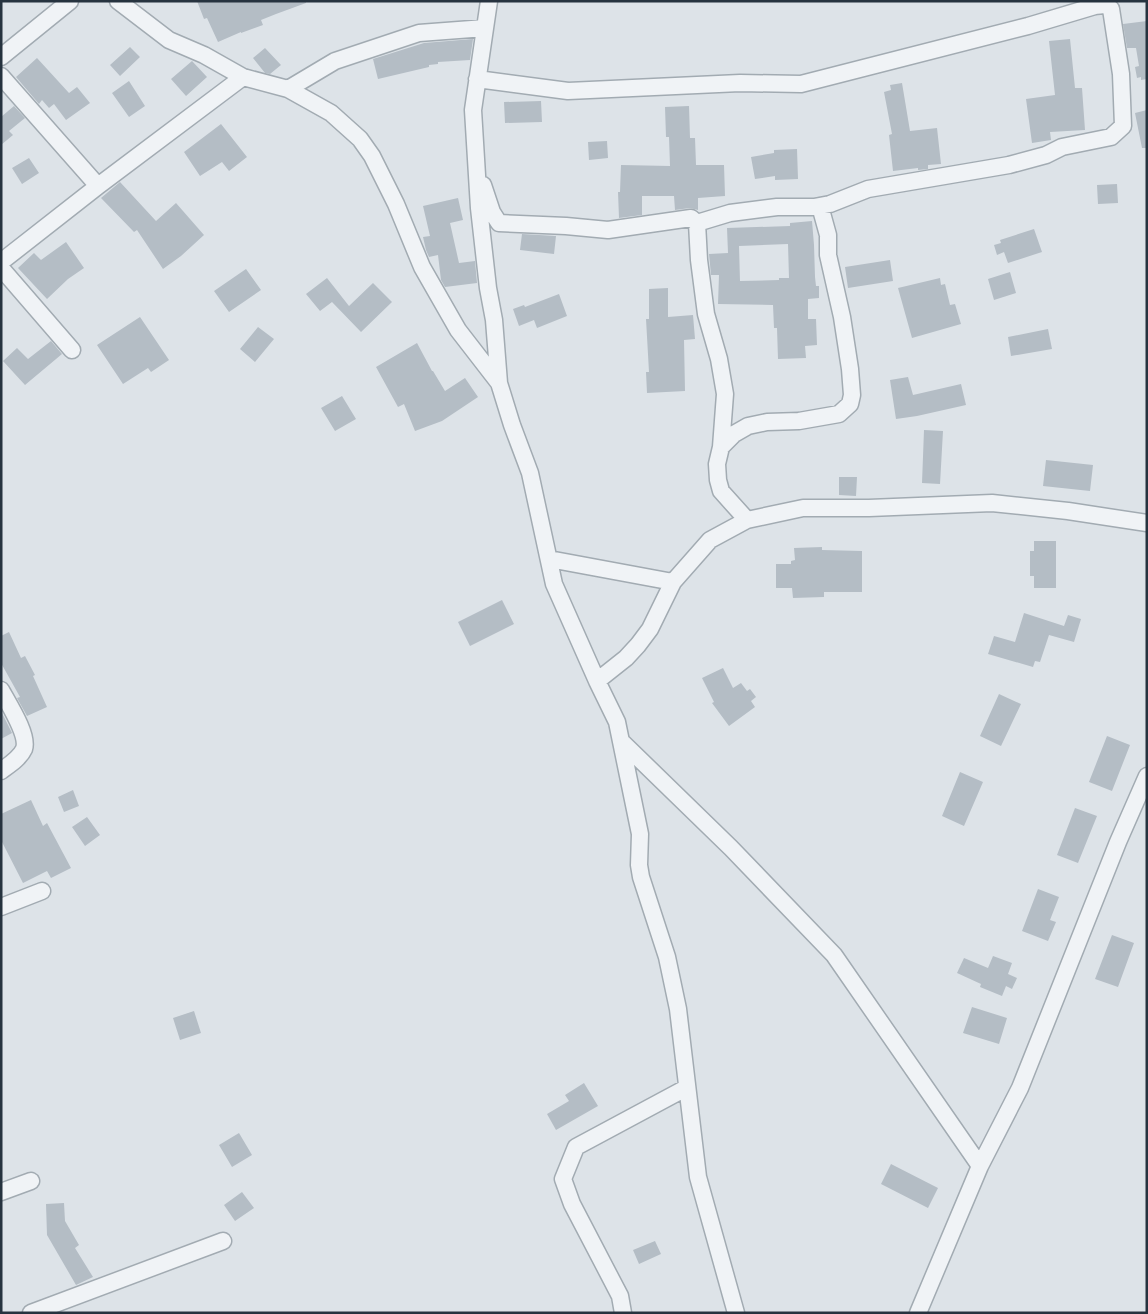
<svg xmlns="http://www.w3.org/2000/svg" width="1148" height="1314" viewBox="0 0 1148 1314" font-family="Jost,sans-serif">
<rect width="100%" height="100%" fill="#dde3e8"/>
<path fill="#b4bdc5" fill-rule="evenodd" d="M197,1H306V3L276,14L261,20L263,25L241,33V32L218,42L207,18L204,19Z
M1147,21V79L1141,80V77L1137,78L1135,67L1139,66L1136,48H1127L1123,24Z
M473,39L470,60L438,62V64L429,65V67L378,79L373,59L424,43Z
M1070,39L1075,88H1082L1085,130L1050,132L1051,140L1032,143L1026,99L1055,95L1049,41Z
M130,47L140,57L120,76L110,65Z
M265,48L281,65L270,74L265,73L253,58Z
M37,58L69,93L77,87L90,103L66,120L54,104L49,108L42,100L39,104L16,77Z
M192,61L207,77L186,96L171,79Z
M129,81L145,106L129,117L112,93Z
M902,83L910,131L937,128L941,164L928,165V169L918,170V168L893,171L889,135L892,134L884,92L891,90L890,85Z
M541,101L542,122L505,123L504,102Z
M14,106L25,118L9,131L13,135L1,145V117Z
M689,106L690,138H695L696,165H724L725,196L698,198V210L690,208L675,210L674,196H642V215L619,218L618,192H620L621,165L670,166L669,137H666L665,107Z
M1147,110V148H1142L1135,113Z
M221,124L247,157L229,171L222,162L200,176L184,152Z
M607,141L608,158L589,160L588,142Z
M797,149L798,179L775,180V176L755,179L751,157L774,153V150Z
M29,158L39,173L22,184L12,168Z
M120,182L156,221L176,203L204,235L181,256L163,269L137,230L134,232L101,198Z
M1117,184L1118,203L1098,204L1097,185Z
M458,198L463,220L450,223L459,263L475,261L477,283L445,287L441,280L438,255L429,257L426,250L423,237L430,236L423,206Z
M812,221L814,245L815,277L816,286H819V298L808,299V319H816L817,345L805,346L806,358L778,359L777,328H774L773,305L718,304L719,275H711L709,254L728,253L727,228L790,226V223ZM788,244L789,278H779V280L740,281L739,246Z
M1034,229L1042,252L1008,263L1004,252L997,255L994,245L1001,243L1000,240Z
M522,234L556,236L554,254L520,250Z
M66,242L84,268L68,279L47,299L18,268L34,253L41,260Z
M890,260L893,281L848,288L845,267Z
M246,269L261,290L229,312L214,291Z
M1010,272L1016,293L994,300L988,279Z
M327,278L349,306L373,283L392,302L361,332L332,302L320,311L306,294Z
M940,278L941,285L945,284L950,305L955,304L961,324L912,338L898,288Z
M668,288V317L693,315L695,339L684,340L685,391L647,393L646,372H649L646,319H649V289Z
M559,294L567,316L537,328L534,320L519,326L513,309L524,305L525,307Z
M140,317L169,360L151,372L148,368L123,384L97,345Z
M258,327L274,339L255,362L240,349Z
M1048,329L1052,349L1011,356L1008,337Z
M51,341L62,354L25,385L3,361L17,348L28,359Z
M417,343L432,371H433L445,391L465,378L478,397L442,421L415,431L404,404L398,407L376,367Z
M908,377L913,395L961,384L966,405L917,416L896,419L890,380Z
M342,396L356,419L335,431L321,408Z
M924,430L943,431L940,484L922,483Z
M1046,460L1093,465L1090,491L1043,486Z
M839,477H857L856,496L839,495Z
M1034,541H1056V588H1034V576H1030V551H1034Z
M822,547V550L862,551V592H824V597L793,598L792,588H776V564H791V561L795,560L794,548Z
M502,600L514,624L470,646L458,622Z
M1024,613L1064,626L1068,615L1081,619L1074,642L1049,635L1040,662L1035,661L1033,667L988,654L994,636L1015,642Z
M9,632L21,658L25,656L35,675L33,676L47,707L27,716L17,698L20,697L1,663V636Z
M723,668L733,688L741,683L747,691L750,689L756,697L751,701L755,707L729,726L712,703L714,702L702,678Z
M999,694L1021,704L1001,746L980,736Z
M1,711L12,733L1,739Z
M1107,736L1130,745L1112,791L1089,782Z
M960,772L983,782L964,826L942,816Z
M73,790L79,806L64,812L58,797Z
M31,800L43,826L47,823L71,868L51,878L47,871L23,883L1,840V814Z
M1075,808L1097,816L1078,863L1057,855Z
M87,817L100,835L85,846L72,827Z
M1038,889L1059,897L1050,920L1056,922L1048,941L1022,931Z
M1112,935L1134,943L1118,987L1095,979Z
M993,956L1012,963L1008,974L1017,978L1012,989L1006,986L1002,996L980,987L981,984L957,973L964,958L988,968Z
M972,1007L1007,1018L999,1044L963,1033Z
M194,1011L201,1033L180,1040L173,1018Z
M584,1083L598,1106L556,1130L547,1114L569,1101L565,1095Z
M239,1133L252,1155L232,1167L219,1145Z
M891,1164L938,1188L928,1208L881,1184Z
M242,1192L254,1208L235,1221L224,1205Z
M64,1203L65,1221L79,1245L75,1248L93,1277L76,1285L47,1235L46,1204Z
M655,1241L661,1254L639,1264L633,1250Z"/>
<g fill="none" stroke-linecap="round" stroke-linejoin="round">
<g stroke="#a2abb2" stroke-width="19">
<path id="minor" d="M118,1L169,40L204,55L243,77L288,89L331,113L360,139L372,156L396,204L422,267L458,330L499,383
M489,1L473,110L479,208L488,288L494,320L499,383L512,425L530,473L554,584L597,681L617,722L640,834L639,865L641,877L667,957L678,1009L698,1177L736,1313
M1,57L70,1
M1,76L98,186
M477,79L568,91L740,83L801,84L1028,26L1095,6C1102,5 1106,4 1111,9L1121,74L1123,126L1111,137L1062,147L1046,155L1009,165L868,189L830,204L814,207H777L730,213L697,223
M288,89L335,61L419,33L485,28
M483,185L492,212L499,223L566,226L608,230L691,218L697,223L699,260L706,314L719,359L725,394L721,447L717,464L718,480L721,491L747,520
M1,262L98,186L243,77
M1,268L72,350
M721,447L734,434L748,426L767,422L799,421L839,414L850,404L852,395L850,369L842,317L828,255V235L820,206
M549,559L673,582
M597,681L626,658L638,645L650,629L673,582L710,540L747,520L803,508H869L992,503L1068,511L1147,523
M1,690C8,703 29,735 24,749C20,758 9,765 1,771
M623,743L731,848L834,955L980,1166
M1,907L42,891
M1,1192L31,1181
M31,1313L223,1241
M623,1313L620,1296L572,1204L563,1179L576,1147L686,1088
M918,1313L980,1166L1020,1088L1118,842L1147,776"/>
</g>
<use href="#minor" stroke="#f0f3f6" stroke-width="16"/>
</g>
<rect width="1148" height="1314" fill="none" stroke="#26333f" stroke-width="5"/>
</svg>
